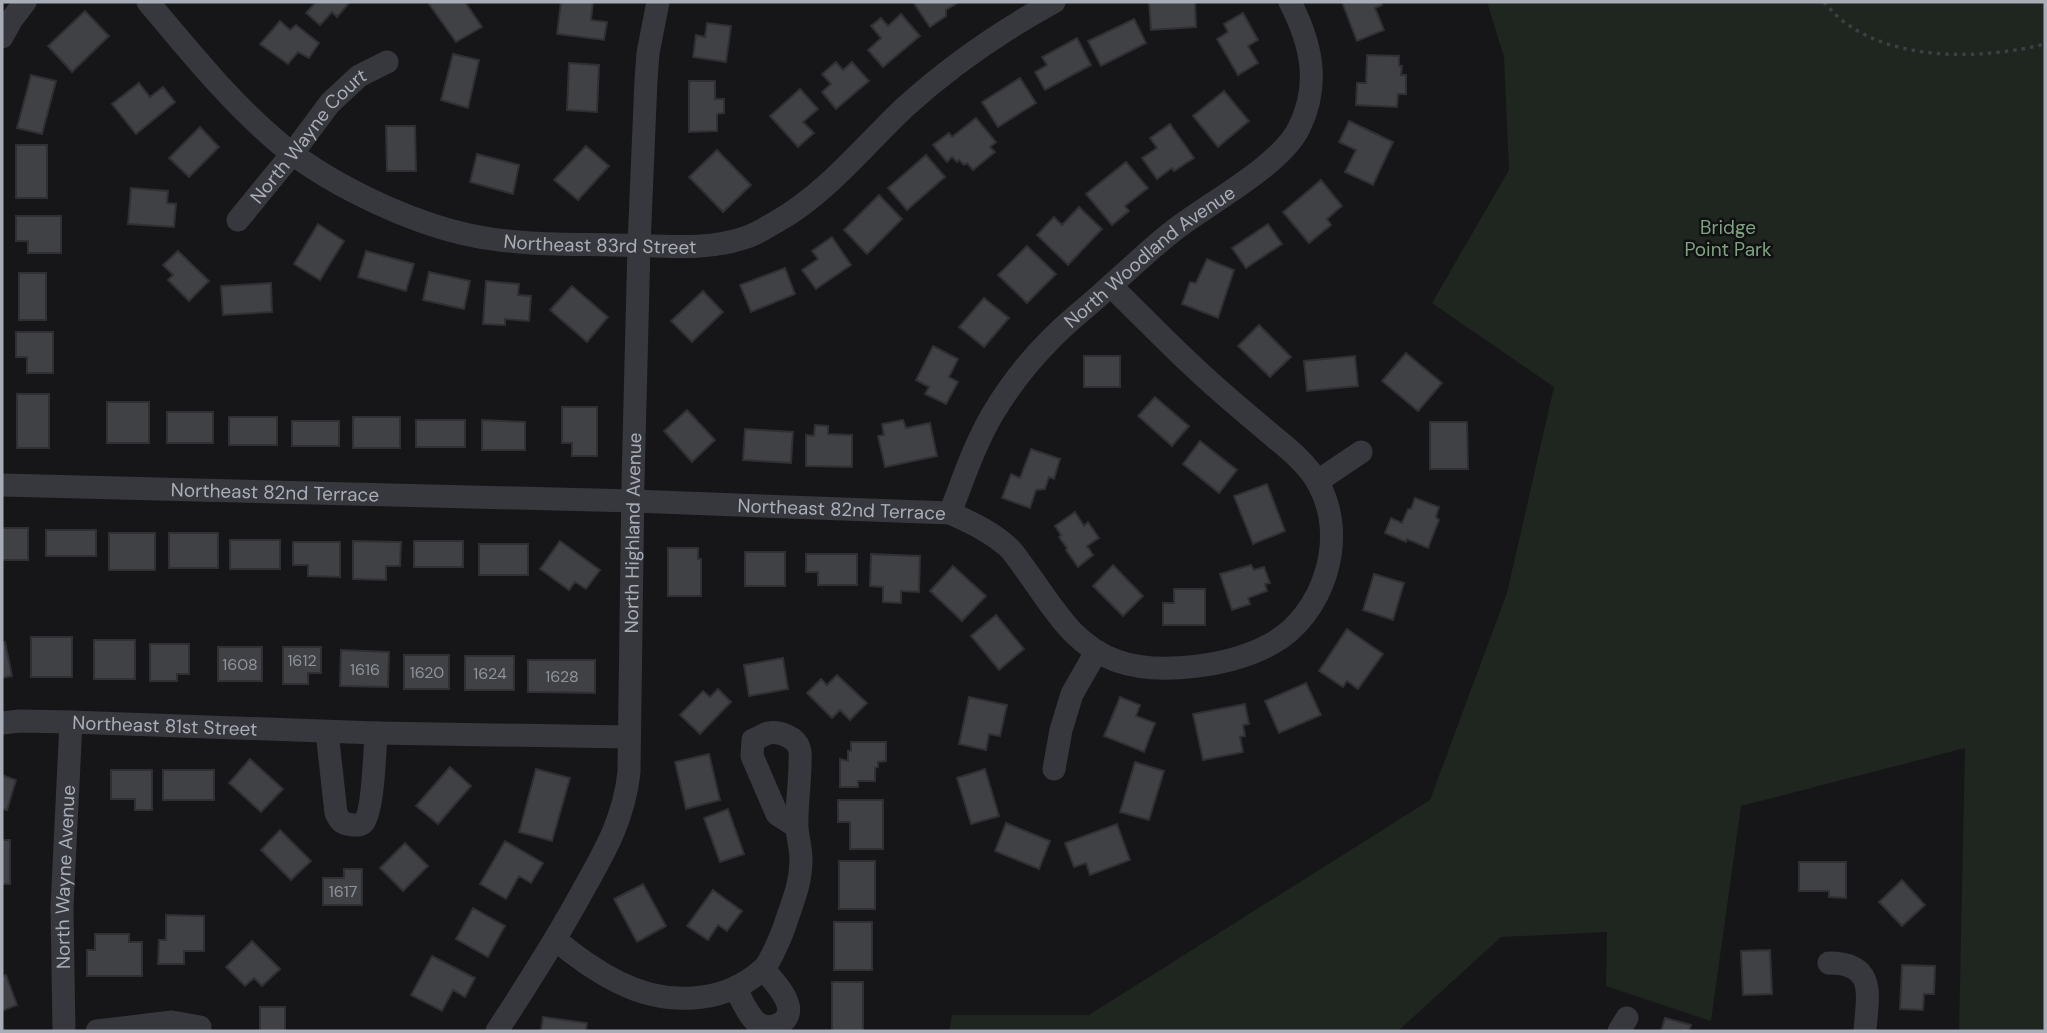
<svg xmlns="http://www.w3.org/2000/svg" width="2047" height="1033" viewBox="0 0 2047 1033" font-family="'DM Sans',sans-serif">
<rect width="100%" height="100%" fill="#161618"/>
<path fill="#1e261f" d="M1487,2H2045V1031H1959L1965,748L1741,806L1711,1021L1606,986L1607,932L1501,937L1398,1031H949L952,1015H1089L1430,800L1507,593L1554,387L1432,303L1509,170L1504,57Z"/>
<path fill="#404145" stroke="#303034" stroke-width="2" d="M316,2H350L337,17L332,12L320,25L306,13Z
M432,2H465L482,27L456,42L429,4Z
M561,2H593L591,20L607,22L604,40L557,34Z
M913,2H959L946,10V16L930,27Z
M1149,2H1195L1196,27L1151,30Z
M1342,2H1381L1382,5L1375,8L1384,30L1357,41Z
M85,11L109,36L72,72L48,46Z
M1243,13L1258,40L1248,46L1258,63L1238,75L1217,39L1228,32L1224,24Z
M901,14L920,36L883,67L868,50L881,38L871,26L881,18L888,26Z
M1134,19L1146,43L1101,66L1088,41Z
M280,21L290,30L296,25L319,43L309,58L298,52L288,64L260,44Z
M707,23L731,26L726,62L693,57L696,35L705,37Z
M1077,38L1091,65L1045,90L1035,72L1047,65L1042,57Z
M453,54L479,60L468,108L441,100Z
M1367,55L1399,56V66H1402L1401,75H1406V94H1398L1397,107L1356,105L1357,83H1366Z
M836,62L843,70L852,62L869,81L836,109L822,92L831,84L822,74Z
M569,63L599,65L597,112L567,110Z
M31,75L56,81L42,134L17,128Z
M1020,78L1036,103L998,127L982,102Z
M689,81H715V99H724V113L717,114V131L689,132Z
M139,83L150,97L163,87L175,102L136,134L112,104Z
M800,89L818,109L803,122L814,133L798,147L770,116Z
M1224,91L1249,121L1218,147L1193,116Z
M976,118L996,142L990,147L995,152L973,170L967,163L964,165L959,160L957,162L952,157L947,162L933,145L949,133L952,137Z
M1349,121L1393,142L1373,185L1345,172L1356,150L1339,142Z
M1170,124L1194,158L1174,171L1172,168L1157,179L1142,158L1157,148L1150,138Z
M386,126H415L416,171H387Z
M200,127L219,147L189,177L169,158Z
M16,145H47V198H16Z
M586,146L609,166L578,200L554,180Z
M717,150L751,185L723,212L689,177Z
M477,154L519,165L513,194L470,182Z
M926,155L945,177L907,210L888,188Z
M1126,162L1148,188L1125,206L1129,211L1112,225L1086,194Z
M1321,180L1342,206L1327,219L1331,225L1309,243L1283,212Z
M131,188L168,191L167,203L176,204L174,227L128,224Z
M879,195L902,219L867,254L844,230Z
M1079,207L1102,229L1068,265L1037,235L1054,217L1062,225Z
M16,216H61V253H28V241H16Z
M318,224L344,241L320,280L294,264Z
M1268,224L1282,244L1246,268L1232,248Z
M832,237L851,265L816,289L802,270L818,259L812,251Z
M1027,246L1056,274L1027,303L998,275Z
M178,251L209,281L189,301L168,280L173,275L163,265Z
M366,251L414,264L406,291L358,277Z
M1207,259L1234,270L1218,318L1182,304L1190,282L1196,283Z
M785,268L795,294L751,312L740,285Z
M429,272L470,281L464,309L423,300Z
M19,273H46V320H19Z
M486,281L519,284L518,295L531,296L529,321L505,319V325L483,324Z
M271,283L272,312L223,315L221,286Z
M572,286L608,317L587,342L550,310Z
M703,291L723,312L692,342L671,321Z
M984,298L1009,318L984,347L959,327Z
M1259,325L1291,357L1270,377L1238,346Z
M16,332H53V373H27V357H16Z
M933,346L958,359L949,377L958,382L946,404L925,394L929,387L916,380Z
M1406,353L1442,383L1418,411L1382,381Z
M1084,356H1120V387H1084Z
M1355,356L1358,386L1307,391L1304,361Z
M17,394H49V448H17Z
M1155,397L1189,426L1172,446L1138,416Z
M107,402H149V443H107Z
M562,407H597V456H572V443H562Z
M687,410L715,440L692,462L664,431Z
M167,412H213V443H167Z
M229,417H277V445H229Z
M353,417H400V448H353Z
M416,420H465V447H416Z
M482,420L525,422V450H482Z
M903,420L906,428L930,423L937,456L885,467L878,436L884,435L882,424Z
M292,421H339V446H292Z
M1430,422H1467L1468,469H1430Z
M815,425L828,426V434L852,435V467L806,466V435L814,436Z
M745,429L793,432L791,463L743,460Z
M1200,441L1237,470L1219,493L1183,464Z
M1031,449L1060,459L1054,479L1049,477L1045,489L1036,490L1030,508L1002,498L1011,474L1020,478Z
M1267,484L1285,531L1253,544L1234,496Z
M1415,498L1439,507L1436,517L1439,520L1428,548L1407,539L1406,542L1385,533L1391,518L1402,523L1408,509H1411Z
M1075,512L1084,526L1088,522L1099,538L1087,546L1093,555L1078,567L1066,550L1067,548L1059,537L1061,535L1055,526Z
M2,528H28V560H2Z
M46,530H96V556H46Z
M109,533H155V570H109Z
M169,533H218V568H169Z
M230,540H280V569H230Z
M353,541L401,542L400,566H386V580L353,579Z
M414,541H463V567H414Z
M560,541L600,570L586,589L575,582L569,590L540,569Z
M293,542H340V577L308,576V565H293Z
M479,544H528V575H479Z
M668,548H698V559H701V596H668Z
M745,552H785V586H745Z
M806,554H857V585H818V572H806Z
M871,554L920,556L919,592L901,591V603L883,602V587L870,586Z
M1113,565L1143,596L1123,616L1093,586Z
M1251,565L1254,570L1264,567L1270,583L1265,584L1267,591L1248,598L1250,604L1232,610L1220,574Z
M953,566L986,596L962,621L930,591Z
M1374,574L1404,583L1393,620L1363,610Z
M1174,589H1205V625H1163V603H1174Z
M996,615L1024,649L999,670L971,636Z
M1347,629L1383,654L1358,689L1347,681L1343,687L1319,671Z
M31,637H72V677H31Z
M94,640H135V679H94Z
M5,642L12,676L2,678V643Z
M150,644H189V674H177V681H150Z
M218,647H262V681H218Z
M283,647H321V673H308V684H283Z
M341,650L389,652L388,687L340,686Z
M404,655H449V689H404Z
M465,656H514V690H465Z
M783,658L788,689L749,696L744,665Z
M528,660H595V693L528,692Z
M837,675L867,703L850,720L840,710L832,718L807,693L821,679L827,685Z
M1306,683L1321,715L1279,733L1265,701Z
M718,689L731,702L700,734L680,715L703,691L710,697Z
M969,697L1007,705L1000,736L989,734L986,750L959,744Z
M1120,697L1140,705L1136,716L1155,723L1144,752L1104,736Z
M1245,704L1249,724L1243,725L1245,736L1240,737L1243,752L1203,760L1193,714Z
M851,742H886V761L878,762V767L875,768V781H858V787H840V759L848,761V751H851Z
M709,754L720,800L686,809L675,762Z
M250,759L283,789L261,812L229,783Z
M1135,762L1164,771L1149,820L1120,812Z
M450,767L471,786L438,824L416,806Z
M536,769L570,778L552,841L519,832Z
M985,769L999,816L971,824L957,778Z
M111,770H152V810H135V799H111Z
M163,770H214V800H163Z
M2,775L16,780L7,810L2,809Z
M838,800H883V849H850V822H838Z
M728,809L744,854L720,862L704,818Z
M1006,823L1050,841L1039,869L995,851Z
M1117,824L1130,860L1090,875L1086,863L1074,867L1065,843Z
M280,830L311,861L291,880L261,850Z
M2,840H10V884H2Z
M505,841L543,863L531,883L519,876L506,899L480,884Z
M405,843L428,866L403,891L380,868Z
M839,861H875V909H839Z
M1799,862H1846V898L1829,897V891H1799Z
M344,869H362V905H323V878H344Z
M1902,880L1925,905L1902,926L1879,902Z
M643,884L666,926L637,942L614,899Z
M713,890L742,911L727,931L718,925L708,940L687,926Z
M473,908L505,926L488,957L456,939Z
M166,915L204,916V951H184V964H158L159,940H166Z
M834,922H872V970H834Z
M95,934H129V942H142V976H87V950H95Z
M252,941L280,969L262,986L254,978L245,986L226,967Z
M1770,950L1772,994L1743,995L1741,951Z
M432,956L475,978L465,997L453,990L442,1011L411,995Z
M1902,965L1935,966L1934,994H1924L1923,1010L1900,1009Z
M6,975L17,1005L2,1011V976Z
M832,982H863V1031H832Z
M260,1007H285V1031H260Z
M543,1017L587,1023L586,1031H541Z
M1665,1018L1691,1025L1689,1031H1661Z"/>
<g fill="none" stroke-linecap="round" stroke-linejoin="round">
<path stroke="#3d3f44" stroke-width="3.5" stroke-dasharray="3.5 5" stroke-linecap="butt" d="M1824,2C1831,10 1838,18 1847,24C1900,62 1985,59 2045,44"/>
<g stroke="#37383d" stroke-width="23">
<path id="s1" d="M148,2C187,48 226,97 272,137C321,181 409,223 474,236C519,245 567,244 613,245C657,245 706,252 747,237C757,234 767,227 776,222C826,194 863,147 904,108C949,67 1001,31 1054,2"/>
<path d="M2,37L12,19L25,2"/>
<path id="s2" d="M238,220L292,154L330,103L359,76L387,62"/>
<path d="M1318,481L1361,452"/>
<path id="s3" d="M2,485L633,501L950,513C970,522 992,532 1009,548C1016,555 1022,565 1028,573C1054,609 1073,645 1117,661C1160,676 1231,666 1271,644C1324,615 1349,537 1318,483C1308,465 1290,450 1274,437C1253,419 1231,401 1210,382C1176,352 1144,318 1111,286"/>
<path id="s4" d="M950,513C963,480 974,446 992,415C1008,388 1028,362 1050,340C1068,321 1090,305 1109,287C1132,267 1153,246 1177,228C1211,202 1281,165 1299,128C1321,84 1311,43 1290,2"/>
<path id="s5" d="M2,723L20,721L71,722L376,733L628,737"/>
<path d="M327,732L336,813C340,822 343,824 353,825C358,825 359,826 363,823C373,814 375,749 376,733"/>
<path d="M1054,769L1061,730L1072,694L1096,652"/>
<path d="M556,940C575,956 596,971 618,982C665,1006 723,1005 763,969C770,963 783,932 786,922C793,901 801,883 801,860C801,849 798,839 797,828C796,807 800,785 800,764C800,759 801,752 799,748C796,737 779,731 768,733C763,735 758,738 753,740L752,756L777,814L797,827"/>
<path d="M1829,963C1878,963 1867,998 1865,1031"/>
<path d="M736,989C741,999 747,1013 755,1021C768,1033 793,1024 788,1005C785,992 772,980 764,969"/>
<path id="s6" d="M64,1031L62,907L71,722"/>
<path d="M97,1031L172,1022L200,1027"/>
<path id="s7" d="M497,1031C527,985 556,940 582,892C605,851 624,819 629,772L633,481L639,245L646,80L648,53L658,2"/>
<path d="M1619,1031L1627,1018"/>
</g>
</g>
<g text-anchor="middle" stroke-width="5" stroke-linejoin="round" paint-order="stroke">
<g font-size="16" fill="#8e929b">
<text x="302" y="666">1612</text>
<text x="240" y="670">1608</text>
<text x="365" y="675">1616</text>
<text x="427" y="678">1620</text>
<text x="490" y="679">1624</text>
<text x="562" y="682">1628</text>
<text x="343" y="897">1617</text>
</g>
<g font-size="19" fill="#a8adb8" stroke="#111113">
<text dy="7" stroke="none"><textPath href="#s2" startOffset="110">North Wayne Court</textPath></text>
<text dy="7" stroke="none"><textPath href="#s1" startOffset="537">Northeast 83rd Street</textPath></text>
<text dy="7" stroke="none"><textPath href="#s4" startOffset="332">North Woodland Avenue</textPath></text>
<text dy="7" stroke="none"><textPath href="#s3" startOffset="273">Northeast 82nd Terrace</textPath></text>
<text dy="7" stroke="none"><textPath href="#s3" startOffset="840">Northeast 82nd Terrace</textPath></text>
<text dy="7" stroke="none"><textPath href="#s7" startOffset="532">North Highland Avenue</textPath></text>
<text dy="7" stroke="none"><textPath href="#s5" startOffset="163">Northeast 81st Street</textPath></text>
<text dy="7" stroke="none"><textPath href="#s6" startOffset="154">North Wayne Avenue</textPath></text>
</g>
<g font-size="19" fill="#7fa381" stroke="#111113">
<text x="1728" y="234">Bridge<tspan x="1728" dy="22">Point Park</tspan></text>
</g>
</g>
<rect width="2047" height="1033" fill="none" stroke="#a8adb8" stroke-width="7"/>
</svg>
